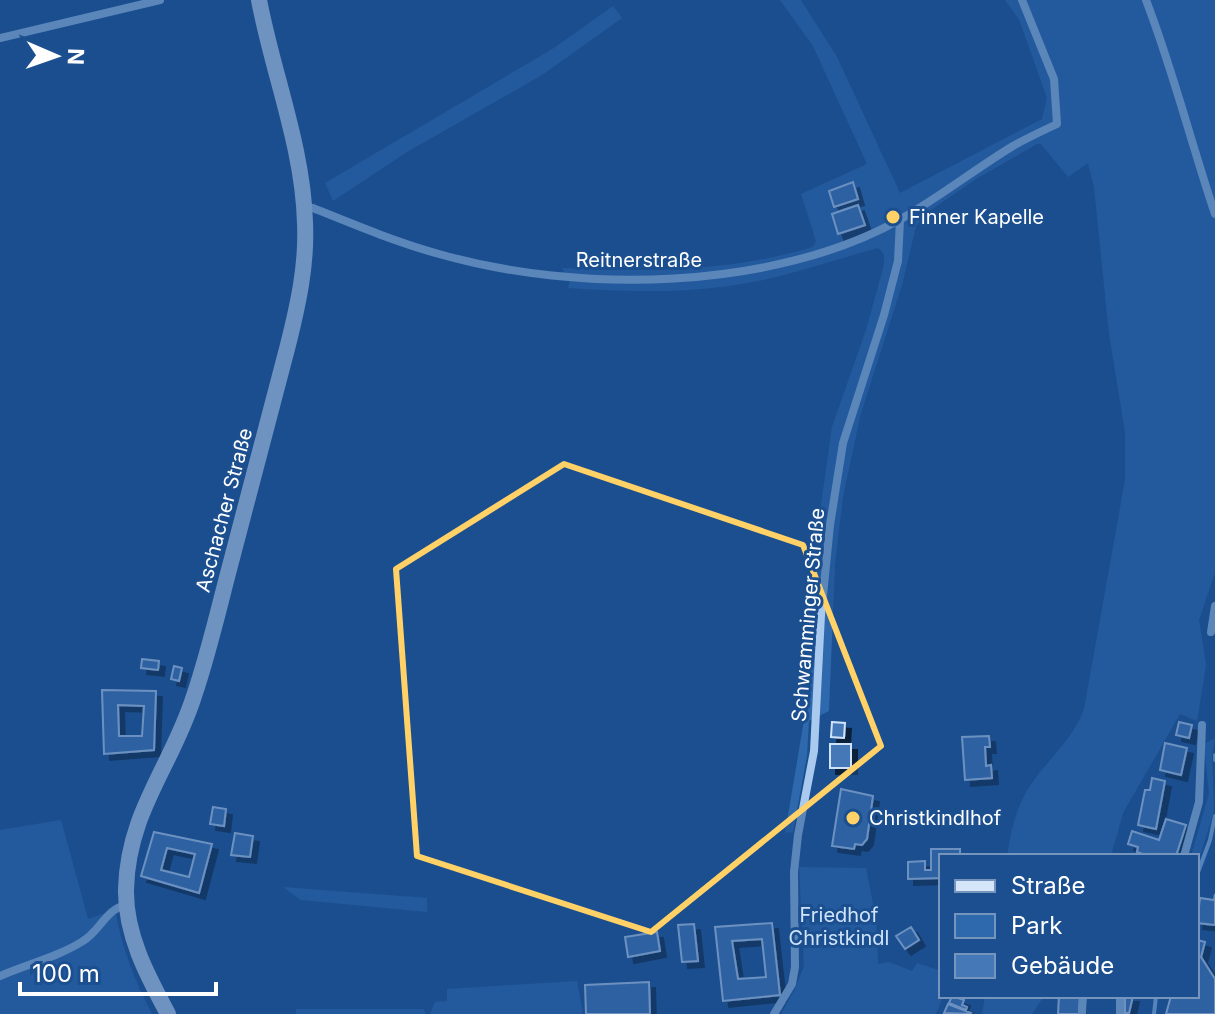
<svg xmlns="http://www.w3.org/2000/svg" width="1215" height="1014" viewBox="0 0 1215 1014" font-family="Inter,sans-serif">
<defs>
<filter id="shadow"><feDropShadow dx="6" dy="6" stdDeviation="0" flood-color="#0009"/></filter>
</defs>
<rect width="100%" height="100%" fill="#1b4f8f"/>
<path fill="#2e69ad" d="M780,0H801L837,57L900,193L1042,119L1047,98L1019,19L1005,0H1215V572L1199,620L1206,665L1197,721L1180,714L1123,813L1112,852L1118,856H1007C1011,829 1017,803 1034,780C1051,757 1074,737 1084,709L1125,480V432L1109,334L1094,187L1088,163L1068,177L1041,144H1037L976,179L928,212L916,226L902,285L861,413L843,496L835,565L829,711L809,721L807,756L793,832L785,833L804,720L809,589L832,427L866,330L884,265V254L878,248C836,259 795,274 753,282C691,294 630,292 568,288L570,281L562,268C648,272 730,272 813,247L816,241L801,194L867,164L813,46Z
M613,6L622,18L542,75L407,152L333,201L325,183L554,48Z
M1215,738L1212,756L1214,811L1197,866V856H1191L1209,794L1204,744Z
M61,820L88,919L115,910C122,948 134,980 152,1014H0V830Z
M799,867L866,868L876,919L878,964L889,962L912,971L917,963L941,971V996H943L936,1014H781L795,989L804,966Z
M283,887L427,898V912L301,900Z
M577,981L583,1014H430L435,1002L447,1001V989Z
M985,996H1044L1032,1014H982Z
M296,1009H423L426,1014H296Z"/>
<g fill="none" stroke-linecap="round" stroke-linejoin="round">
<path stroke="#9cc4f0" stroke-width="4" d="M1215,755V760
M1197,875L1210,840L1215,816
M1154,1014L1156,996"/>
</g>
<path fill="#4478b7" stroke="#cfe3fa" stroke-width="2" fill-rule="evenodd" filter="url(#shadow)" d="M853,182L858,199L834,207L829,191Z
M858,205L865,225L838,234L832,214Z
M142,659L159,661L158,670L141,668Z
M174,666L182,668L179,681L171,679Z
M102,690L156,691L154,750L104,754ZM118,705L144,706L142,736H119Z
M832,722L845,723L844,738L831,737Z
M1179,722L1192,725L1189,738L1176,735Z
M989,736L990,747H985L986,766L991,765L992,778L965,780L962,737Z
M1165,743L1187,748L1181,775L1160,770Z
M830,744H851V768H830Z
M1152,778L1165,781L1156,829L1138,825L1145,790H1150Z
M841,789L873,796L867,839L862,845L855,844L854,849L832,846Z
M213,807L226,809L224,826L210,824Z
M1166,819L1186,825L1176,856H1148L1137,852L1138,847L1128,844L1132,831L1159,840Z
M154,832L212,844L199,893L141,876ZM167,848L195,854L189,877L161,870Z
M235,833L253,836L250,857L231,855Z
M931,849H960V856H941V878L908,879V862L925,861V870H931Z
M1215,894V925L1197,923L1200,898L1214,900Z
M772,923L780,995L723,1001L715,927ZM762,939L766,977L738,979L732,941Z
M694,924L698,961L682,962L678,925Z
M911,927L919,940L905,949L896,936Z
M657,932L660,951L628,957L625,937Z
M1197,940L1205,942L1201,957L1215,979V1014H1166L1171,996H1197Z
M649,982L650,1014H586L585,985Z
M952,996L964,1000L962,1005L967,1007L966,1010L949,1003Z
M1059,996H1080L1079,1014H1058Z
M1125,996H1133L1129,1013H1125Z
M948,1004L971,1013L970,1014L944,1013Z"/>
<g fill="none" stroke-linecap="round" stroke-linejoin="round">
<path stroke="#a9c9ee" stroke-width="8" d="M1146,0C1173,70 1191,143 1215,214
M0,38L160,0
M305,209L313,208C355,225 396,242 439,254C578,294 773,291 901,219C940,197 975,169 1013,146C1027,138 1042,131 1057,124L1054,79L1022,0
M1211,632L1215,606
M1184,856L1199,802L1202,725
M0,976C27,964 58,957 83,941C100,931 106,909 126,905
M774,1014L792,984L795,967L794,872L798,835L814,751L821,615L830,525L843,443L884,315L898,261L900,220
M1082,1014L1083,996
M1120,1014V996"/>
<path stroke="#d6e6fa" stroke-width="16" d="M168,1014C147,975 125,934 126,889C128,811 172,766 194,696C209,652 219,607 231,562C250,489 269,417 288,345C298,305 307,265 305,223C303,147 273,74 259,0"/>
</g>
<path d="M0 0H1215V1014H0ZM564,464L803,545L881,746L651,932L417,856L396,569Z" fill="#1b4f8f" fill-opacity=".55" fill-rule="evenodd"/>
<path fill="none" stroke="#ffd166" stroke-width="6" stroke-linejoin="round" d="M564,464L803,545L881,746L651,932L417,856L396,569Z"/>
<g fill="#ffd166" stroke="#1b4f8f" stroke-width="3">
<circle cx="893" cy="217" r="8"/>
<circle cx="853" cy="818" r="8"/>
</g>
<g text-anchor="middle" stroke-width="6" stroke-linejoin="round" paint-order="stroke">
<g font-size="20" fill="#fff" stroke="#1b4f8f" text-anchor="start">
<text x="909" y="224">Finner Kapelle</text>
<text x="869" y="825">Christkindlhof</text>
</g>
<g font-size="20" fill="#fff" stroke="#1b4f8f">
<text x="639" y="267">Reitnerstraße</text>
<text transform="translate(224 510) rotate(-75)" y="7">Aschacher Straße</text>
<text transform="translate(808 615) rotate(-85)" y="7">Schwamminger Straße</text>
</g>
<g font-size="20" fill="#cfe3fa" stroke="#1b4f8f">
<text x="839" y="922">Friedhof<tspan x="839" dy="23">Christkindl</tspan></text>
</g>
</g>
<rect x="939" y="854" width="260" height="144" fill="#1b4f8f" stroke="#7695bc" stroke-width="2"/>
<rect x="955" y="880" width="40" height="12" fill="#d6e6fa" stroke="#7695bc" stroke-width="2"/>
<text x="1011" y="894" font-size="24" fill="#ffffff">Straße</text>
<rect x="955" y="914" width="40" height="24" fill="#2e69ad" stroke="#7695bc" stroke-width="2"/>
<text x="1011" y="934" font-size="24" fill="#ffffff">Park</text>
<rect x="955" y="954" width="40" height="24" fill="#4478b7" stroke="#7695bc" stroke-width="2"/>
<text x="1011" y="974" font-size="24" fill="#ffffff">Gebäude</text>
<g transform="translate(56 56) rotate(92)" stroke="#1b4f8f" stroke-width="6" paint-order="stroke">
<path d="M0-6L14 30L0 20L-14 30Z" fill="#ffffff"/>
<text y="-12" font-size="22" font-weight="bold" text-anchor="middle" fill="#ffffff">N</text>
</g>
<path d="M20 982v12h196v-12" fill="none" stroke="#ffffff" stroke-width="4"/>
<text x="32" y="982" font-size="24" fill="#ffffff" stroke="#1b4f8f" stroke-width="6" paint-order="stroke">100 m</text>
</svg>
